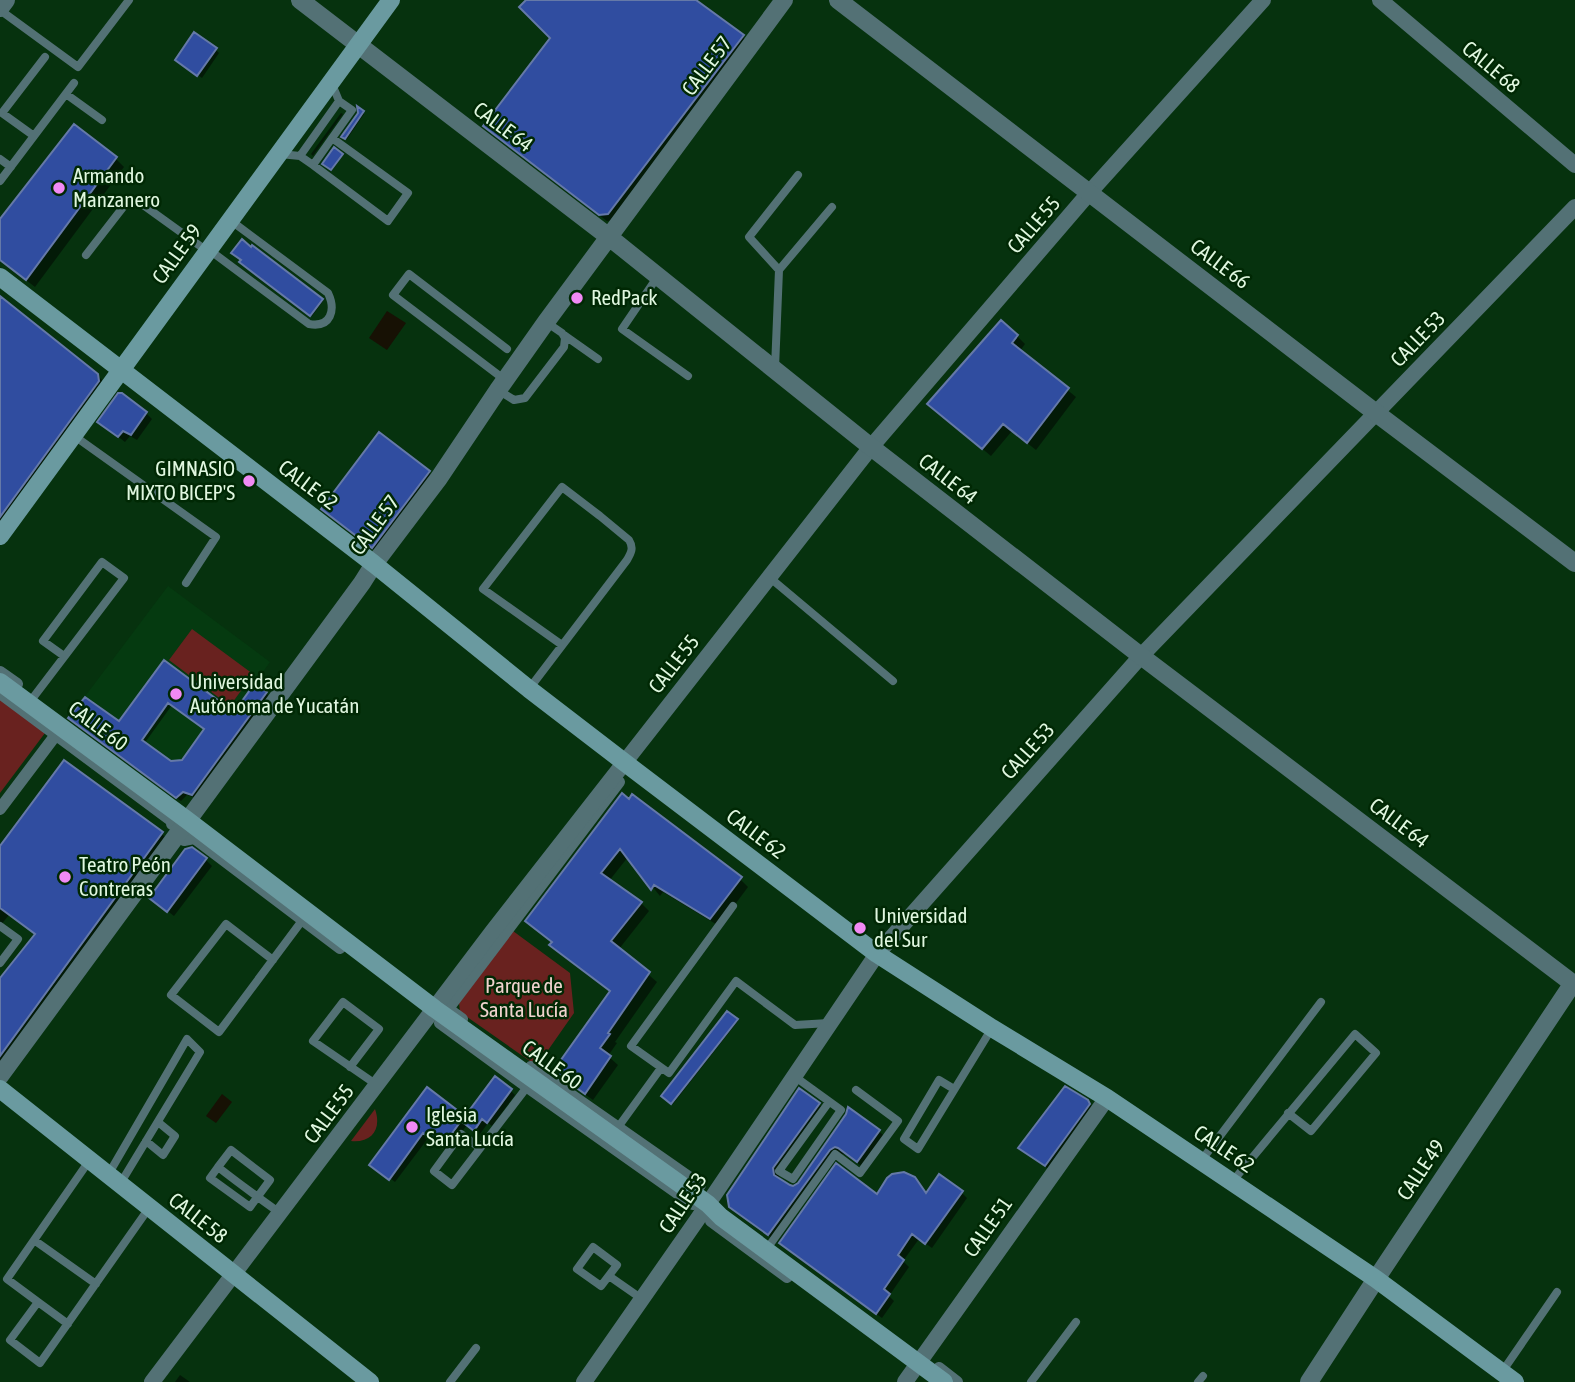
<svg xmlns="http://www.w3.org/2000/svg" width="1575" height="1382" viewBox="0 0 1575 1382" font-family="'Asap Condensed',sans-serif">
<rect width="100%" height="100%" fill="#06320e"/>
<path fill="#053a10" d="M168,586L270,662L255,683L267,692L192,795L185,793L176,798L68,719Z"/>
<path fill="#69221f" d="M192,629L253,674L230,706L169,660Z
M0,693L48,729L0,793Z
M513,931L570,973L574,1013L537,1066L460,1012L459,1003Z
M375,1109C382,1129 372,1143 351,1141Z"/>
<path fill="#171104" d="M387,311L406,323L387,350L369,338Z
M222,1094L232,1102L216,1123L206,1116Z"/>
<path fill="#0007" fill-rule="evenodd" d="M528,0H693L749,42L614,220L607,221L491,132L553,38Z
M216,50L219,53L202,78L181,63Z
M359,110L364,114L347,139L343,136L360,114Z
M341,113L343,114L313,156L311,154Z
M74,126L116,159L124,167L35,287L0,260V222Z
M253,247L323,301L312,316L243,263V260Z
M0,299L97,375L105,383L0,534Z
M1017,336L1025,344L1020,351L1076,397L1036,450L1012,431L991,456L938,412Z
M146,413L152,419L137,440L130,436L125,442L99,422Z
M429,472L437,481L381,555L332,517L323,509Z
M164,662L235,714L266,693L270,697L196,798L187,795L181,801L74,722L119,724ZM172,705L206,730L183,761L170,763L144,744Z
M65,762L162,834L170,842L0,1070V981L37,935L9,915L0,926V849Z
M622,795L740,879L748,887L719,926L663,892L660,896L628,857L609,881L641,903L649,911L619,949L657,982L615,1042L617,1043L608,1056L618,1065L593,1100L563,1079L555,1071L611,992L527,921Z
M206,860L212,866L174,916L157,903Z
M727,1013L738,1021L673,1104L663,1096Z
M427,1089L466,1118L510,1090L515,1095L492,1126L488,1123L480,1134L467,1125L448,1151L429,1137L395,1182L374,1166Z
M1087,1101L1094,1108L1052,1171L1026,1154L1021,1148Z
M819,1104L826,1111L779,1175L780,1181L794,1187L800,1184L848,1114L879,1131L886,1138L864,1168L847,1155L843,1154L837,1156L776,1241L738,1213Z
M961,1192L967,1198L932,1248L919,1239L903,1261L909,1267L889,1296L894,1301L882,1318L787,1249L878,1197Z
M180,1375L190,1382H175Z"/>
<path fill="#304da0" stroke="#6579a8" stroke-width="2" fill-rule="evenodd" d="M526,0H696L744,35L608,214L599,215L483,126L550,38L519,7Z
M194,32L217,48L197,76L175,60Z
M357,106L364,111L345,139L341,137L358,113Z
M74,124L117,157L26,280L0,260V219Z
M334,147L343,154L331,170L322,164Z
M242,239L251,247L252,245L323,299L310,316L239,262L241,260L231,253Z
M0,296L98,374L99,381L0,517Z
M1001,320L1018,335L1012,343L1069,388L1027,443L1003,424L982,449L927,404Z
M118,393H122L147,412L131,435L123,431L118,437L97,422Z
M379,432L430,471L372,548L321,509Z
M164,660L234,712L255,683L267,692L192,795L183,792L176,798L68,718L85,697L119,721ZM168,703L204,729L182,760L171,761L142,740Z
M64,760L163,832L0,1056V978L35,934L0,908V846Z
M622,793L629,799L632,794L742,877L710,919L654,885L651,890L620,849L601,873L642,902L611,941L650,972L608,1033L610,1034L600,1048L611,1056L585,1094L553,1071L610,991L549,945L552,942L525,921Z
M192,847L207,858L167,912L149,898L185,849Z
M727,1011L738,1019L671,1104L661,1096Z
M495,1076L512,1089L487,1123L482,1119L474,1131L461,1121L442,1147L423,1133L389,1180L369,1165L427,1087L465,1116Z
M1065,1086L1088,1100L1090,1104L1045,1166L1018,1148Z
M799,1088L820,1103L773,1168L774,1175L790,1185L793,1186L798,1183L846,1114L848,1107L880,1130L857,1162L838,1148L835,1147L830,1150L768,1235L729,1207L727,1195Z
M836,1163L877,1194L887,1178L892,1174L904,1172L915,1177L926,1193L939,1174L963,1191L925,1244L912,1234L898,1255L904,1260L884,1289L890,1294L876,1314L779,1243Z"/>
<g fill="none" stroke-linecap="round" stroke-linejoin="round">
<path stroke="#537175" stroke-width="8" d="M0,10L78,67L129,0
M66,94L102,120
M34,136L2,113L45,57
M280,154L300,156L339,101L332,84
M300,156L313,165L352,110L339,101
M0,159L11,167
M313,165L388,221L408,193L332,138
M0,181L74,83
M208,249L309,324C331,328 336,310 328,293L230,220
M86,255L124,206L130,203L139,202L207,251
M779,270L749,237L798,175
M658,276L622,329L688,376
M564,335L598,359
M775,368L779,270L832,207
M505,380L393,295L409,274L507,349
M498,390L514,400L525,398L564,347L565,338L562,333L546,322
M73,435L216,537L186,583
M769,577L893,681
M529,689L627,560C631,553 634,548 629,540L600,516L562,487L483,589L562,645
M29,703L124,578L102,562L43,641L64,656
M733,906L631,1046L669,1073L736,981L795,1025L829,1023
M0,926L18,939L0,963
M273,960L226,924L171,995L219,1032L304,918
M350,1067L379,1029L343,1002L313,1041L377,1085
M794,1076L841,1110L793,1179L779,1171L829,1102
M954,1089L939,1080L904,1139L918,1149L992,1028
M616,1130L661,1068
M146,1141L163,1155L175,1136L158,1122
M480,1148L461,1134L434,1171L452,1185L527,1087
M1201,1161L1321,1002
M218,1167L210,1178L250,1207L270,1180L231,1150L218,1167C238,1183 259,1198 280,1213
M108,1175L187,1039L200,1052L120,1184
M1232,1182L1355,1034L1376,1053L1311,1131L1288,1113
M34,1240L96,1284
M593,1247L617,1265L601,1286L577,1269Z
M766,1250L835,1154L860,1173L898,1121L856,1090
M609,1276L642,1299
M38,1302L7,1279L89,1161
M68,1324L38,1302L10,1340L40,1363L149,1208
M1502,1372L1557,1292
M450,1382L476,1348
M1031,1382L1076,1322
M1198,1382L1203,1376"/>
<path stroke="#537175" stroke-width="12" d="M0,672L17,684
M0,693L172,821V824
M0,809L61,728
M184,840L194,838L197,840L340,948
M462,1019L451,1011L450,1006L619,782
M440,1023L533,1091L693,1204
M531,1067L700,1185
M711,1221L787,1277
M939,1368L957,1382"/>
<path stroke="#537175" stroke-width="16" d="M1380,0L1575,165
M152,1382L492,932L871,447L1089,193L1263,0
M584,1382L697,1220L877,954L1141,656L1575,207
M905,1382L1107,1098"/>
<path stroke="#537175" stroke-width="18" d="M300,0L609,237L871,447L1141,656L1575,985
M838,0L1376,413L1575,563
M0,8L6,0
M0,1076L362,583L374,564L439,478L498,390L546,322L784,0
M1309,1382L1376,1279L1573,983"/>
<path stroke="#6a9aa0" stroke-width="18" d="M0,277L374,564L529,689L624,762L877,954L992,1028L1107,1098L1376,1279L1515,1382
M0,536L391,0
M0,682L187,820L435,1009L708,1204L721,1217L944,1382
M0,1089L370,1382"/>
</g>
<g fill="#f18af4" stroke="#002804" stroke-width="2.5">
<circle cx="59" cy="188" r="7"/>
<circle cx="577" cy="298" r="7"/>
<circle cx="249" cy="481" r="7"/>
<circle cx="176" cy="694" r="7"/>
<circle cx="65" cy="877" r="7"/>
<circle cx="860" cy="928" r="7"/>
<circle cx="412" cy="1127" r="7"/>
</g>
<g text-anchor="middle" stroke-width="5" stroke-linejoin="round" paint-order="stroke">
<g font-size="21" fill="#e0f7e0" stroke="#002804">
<text transform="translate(707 66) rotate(-53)" y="7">CALLE 57</text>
<text transform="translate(1491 67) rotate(40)" y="7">CALLE 68</text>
<text transform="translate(503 127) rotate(37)" y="7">CALLE 64</text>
<text transform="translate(1034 225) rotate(-49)" y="7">CALLE 55</text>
<text transform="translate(177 254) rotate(-54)" y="7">CALLE 59</text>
<text transform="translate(1220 264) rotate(37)" y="7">CALLE 66</text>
<text transform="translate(1418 339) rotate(-46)" y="7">CALLE 53</text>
<text transform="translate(948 479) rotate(38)" y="7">CALLE 64</text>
<text transform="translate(308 485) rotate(37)" y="7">CALLE 62</text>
<text transform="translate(375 525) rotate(-54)" y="7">CALLE 57</text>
<text transform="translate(674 664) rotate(-52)" y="7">CALLE 55</text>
<text transform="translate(98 726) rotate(37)" y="7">CALLE 60</text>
<text transform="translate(1028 751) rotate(-48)" y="7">CALLE 53</text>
<text transform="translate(1399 823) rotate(37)" y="7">CALLE 64</text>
<text transform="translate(756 834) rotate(37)" y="7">CALLE 62</text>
<text transform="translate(552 1065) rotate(36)" y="7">CALLE 60</text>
<text transform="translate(329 1114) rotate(-53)" y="7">CALLE 55</text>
<text transform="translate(1224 1149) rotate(34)" y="7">CALLE 62</text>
<text transform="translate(1421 1170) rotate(-56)" y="7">CALLE 49</text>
<text transform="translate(683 1203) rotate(-56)" y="7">CALLE 53</text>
<text transform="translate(198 1218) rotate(38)" y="7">CALLE 58</text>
<text transform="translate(988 1227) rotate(-55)" y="7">CALLE 51</text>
</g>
<g font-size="21" fill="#e0f7e0" stroke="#002804" text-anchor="start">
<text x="73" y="183">Armando<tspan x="73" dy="24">Manzanero</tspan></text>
<text x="591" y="305">RedPack</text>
<text x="235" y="476" text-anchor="end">GIMNASIO<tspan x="235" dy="24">MIXTO BICEP'S</tspan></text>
<text x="190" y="689">Universidad<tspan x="190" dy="24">Autónoma de Yucatán</tspan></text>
<text x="79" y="872">Teatro Peón<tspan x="79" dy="24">Contreras</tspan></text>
<text x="874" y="923">Universidad<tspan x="874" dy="24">del Sur</tspan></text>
<text x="426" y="1122">Iglesia<tspan x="426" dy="24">Santa Lucía</tspan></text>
</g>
<g font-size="21" fill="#f0d2ce" stroke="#002804">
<text x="524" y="993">Parque de<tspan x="524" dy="24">Santa Lucía</tspan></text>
</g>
</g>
</svg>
